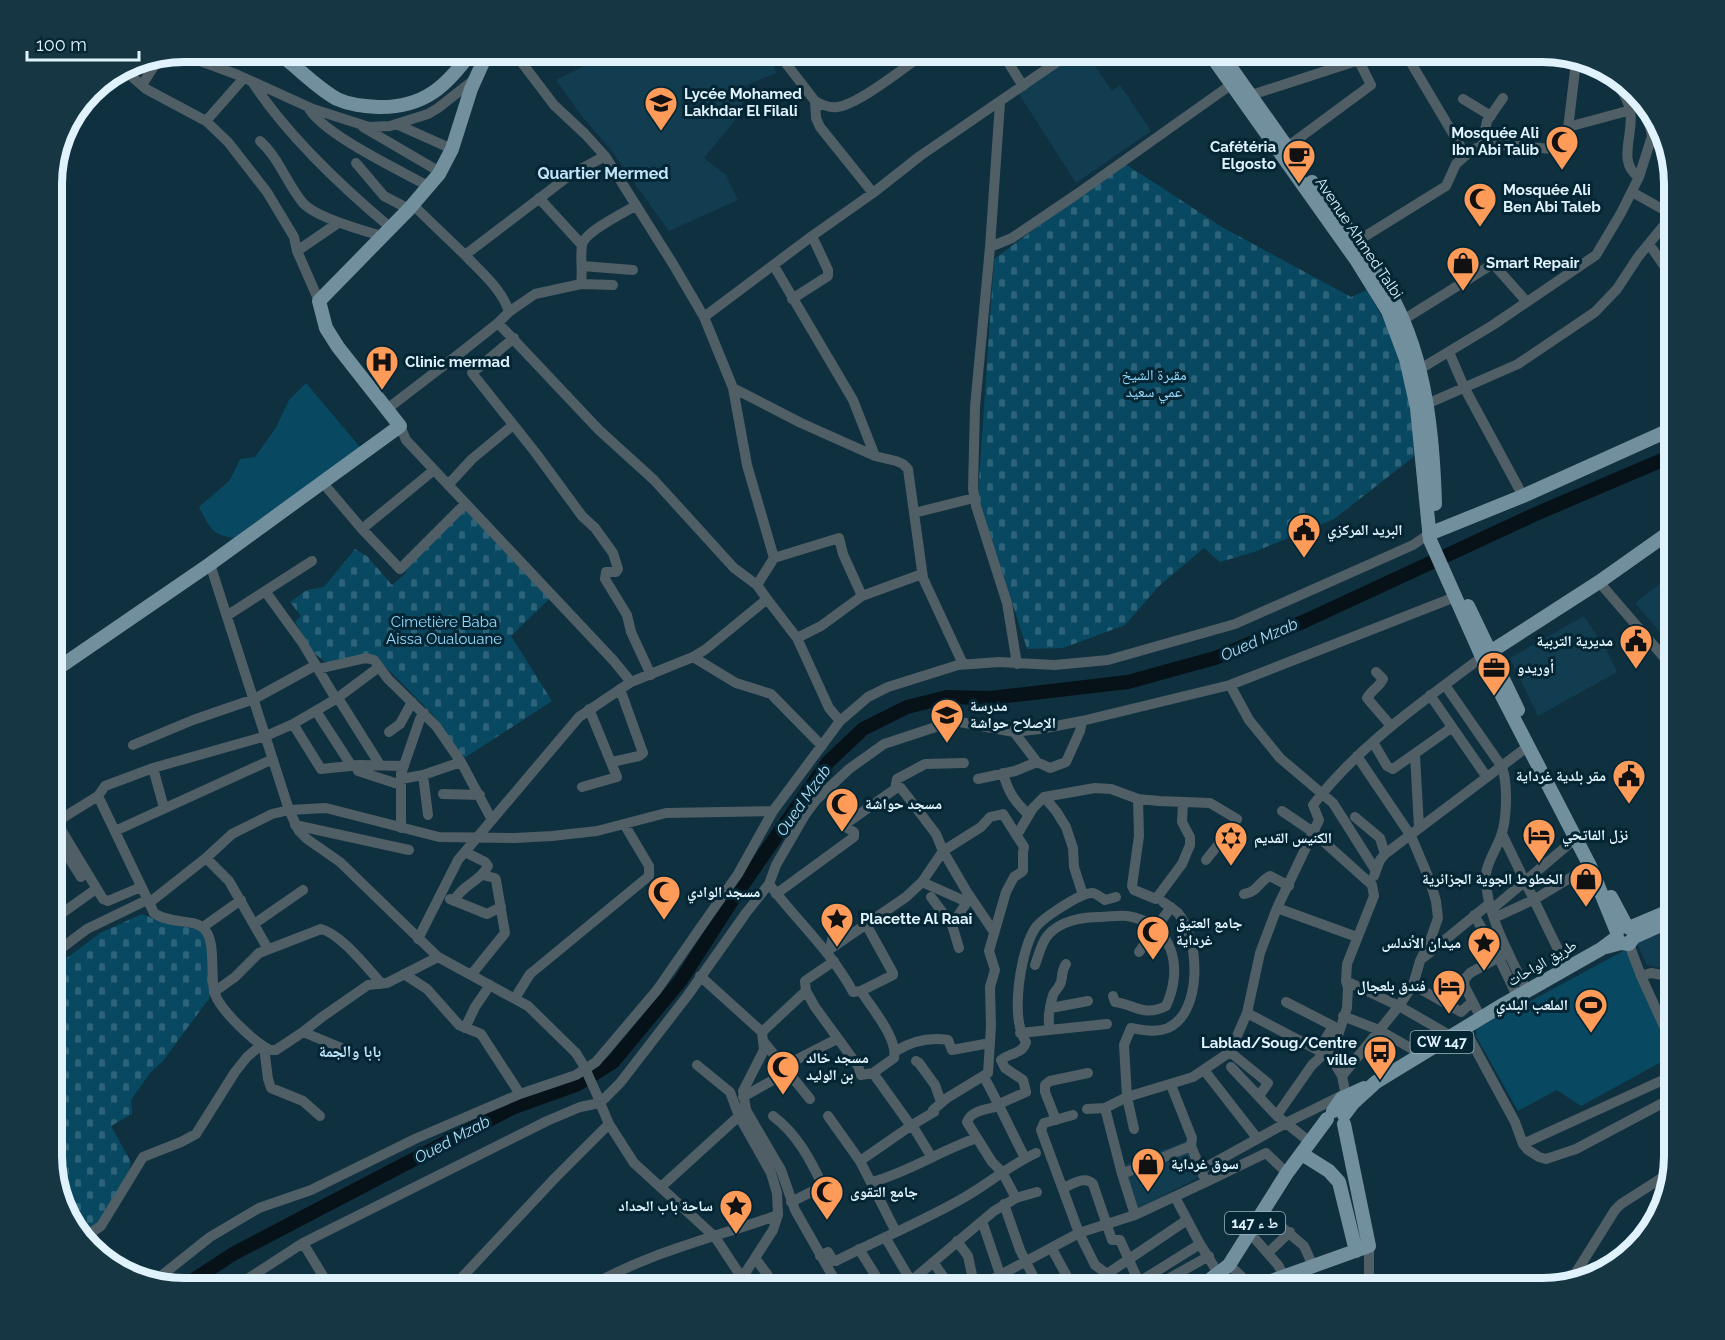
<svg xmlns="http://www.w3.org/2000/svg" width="1725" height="1340" viewBox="0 0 1725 1340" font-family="Raleway,'Noto Naskh Arabic',sans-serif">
<defs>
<pattern id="cemetery-stones" width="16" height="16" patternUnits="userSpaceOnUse" patternTransform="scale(1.5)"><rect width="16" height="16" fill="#094861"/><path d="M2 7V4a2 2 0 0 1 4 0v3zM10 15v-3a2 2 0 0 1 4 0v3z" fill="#2d6379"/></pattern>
</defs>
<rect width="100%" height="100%" fill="#0f303f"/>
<path fill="#123d50" d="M615,51H771L776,73L742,87V103L740,108L742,112L704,158L726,175L738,200L669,231L610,149L581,115L556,80Z
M1073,51H1085L1112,91L1120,85L1151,131L1076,183L1017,91Z
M1674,573V648L1635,603Z
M1584,616L1607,651L1617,672L1538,716L1510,658Z
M1674,920V970L1647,965L1635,939Z
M1189,1140L1203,1175L1133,1211L1121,1166Z"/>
<path fill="url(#cemetery-stones)" d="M1124,163L1222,227L1351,297L1367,290L1387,326L1405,365L1416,455L1334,519L1254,552L1220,562L1204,548L1159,586L1125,625L1063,648L1027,649L978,496L994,259Z
M463,506L549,599L511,636L552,701L463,759L435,717L374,655L329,665L314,653L295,622L301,616L290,602L307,590L324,587L355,549L367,556L392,585L406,573L403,569Z
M142,914L165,923L201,930L210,953V997L163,1061L150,1073L131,1100L132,1114L111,1126L131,1162L128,1177L98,1226L77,1231L65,1216L51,1165V970L100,933Z"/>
<path fill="#094861" d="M306,383L360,447L234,538C211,535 209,526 199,507L230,480L240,459L255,457L275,429L289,400Z
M1627,949L1674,1055L1581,1106L1557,1090L1518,1111L1476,1036L1477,1027L1506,1011L1508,1013Z"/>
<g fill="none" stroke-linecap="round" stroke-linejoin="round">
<path stroke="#061218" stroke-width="14" d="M181,1288L233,1254L512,1108L576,1085L613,1062L681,980L737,893L828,762L863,729L907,707L947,697L990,698L1128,682L1215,658L1305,621L1538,513L1674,455"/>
<path stroke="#505e65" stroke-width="10" d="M513,51L554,105L585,134L605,156L673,264L704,317L812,236L873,193L920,156L1073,51
M770,51L773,55L781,57
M781,51V57L815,101C822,105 829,108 837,107C860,104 907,65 928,51
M1001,51L1023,86
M1404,51L1465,154
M1541,51L1546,52
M176,52L238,75L313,109L369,127L390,126L428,114L438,108L475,79
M122,68L146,89L206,121L228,142L267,192L294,237L297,251L319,301
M1613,75C1619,86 1628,98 1630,110C1635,132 1616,163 1639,177
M253,83C288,136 342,187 391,228
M142,85L161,55
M1245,97L1387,51
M1463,99L1491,116
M815,101L816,118L820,127L873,193
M1000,103L990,247L1012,238L1077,194L1232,84
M308,107C322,134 401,171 430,187
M206,121L243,79
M396,124L452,149
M363,127L440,172
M1568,127L1631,110
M260,141C279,158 287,184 303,203C315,217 364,231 382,236
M1482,146L1487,121L1503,98
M1287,147L1371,85L1354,51
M356,163L384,196L409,209
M1632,192L1673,215
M539,198L582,245
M413,205L465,255L570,175L605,156
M1649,244L1674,280
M1351,245L1446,186L1456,164L1473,149L1491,144L1553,149L1563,146L1567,137L1576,62
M990,247L975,407L973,489L976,506L1007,603L1017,664
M297,251L338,223
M582,266L633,270
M774,266L853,400L875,456
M581,284L613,285
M1674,290L1667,301L1674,374
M792,299L828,276V270L812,236
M509,312L535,294L581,284C583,271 580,258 582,245C584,232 623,213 635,206
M704,317L733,388L801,423L875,456L896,461L903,464L908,469L923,578L963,664
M1403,320L1491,265L1495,266L1526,301
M498,323L599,430L654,480L734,568L757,585
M514,338L472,373L535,452L582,516L595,528L613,553L618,569L616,572H606L605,579L627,615L631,632L651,675
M1449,352L1464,387L1523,496
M1420,369L1493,325L1596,255L1621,213L1639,177L1652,136L1646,108
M733,388L747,465L774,558
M1420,407L1518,364L1595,312L1617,289L1638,257L1674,213
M387,409L464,350L498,323L509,312C503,290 480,271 465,255
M400,426L406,440L613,660L631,682
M323,483L362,529L400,569L465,504
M448,485L472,459L513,425
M914,513L974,498
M362,529L434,470
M210,564L289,810L299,831L307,839L340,862L438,957L528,1006L576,1053
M1599,582L1674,669
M767,599L797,638L829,708L840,721
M228,615L312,561
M797,638L821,626L862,596L922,574
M693,657L736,683L771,694L822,746
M318,669L366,658L374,660L388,679L436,726L461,762L492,820
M1376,672L1383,679C1379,687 1371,691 1367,698L1391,726
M1230,685L1249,720L1280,758L1333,803L1376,871
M1445,685L1502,767C1508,784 1507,819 1501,836C1497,848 1487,862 1486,874C1484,911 1511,958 1527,991
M1430,695L1486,776
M338,698L380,765
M336,699L379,667
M316,711L351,765
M293,724L321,769L360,765L404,766
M389,732L400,724L412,702
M1014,732L1037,762
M1373,742L1387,766L1393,769L1451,728
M133,745L193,720L254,699L316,665
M1415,755L1419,827
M612,762L639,756L643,753L620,689
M356,765L358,771L401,785
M153,768L164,808
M1003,773C1008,792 1015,802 1029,815
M423,775L428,815
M401,779L423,775L461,762
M978,779L1015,771L1037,762L1050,768L1066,762L1080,731L1082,721
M582,787L617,777L589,709
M901,788L936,834L943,851L967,892L994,932
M443,794L480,795
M98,796L154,913C169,924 192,919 202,927C218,938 209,978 215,994C221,1011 254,1042 270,1050H276L303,1032L322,1017L368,985L387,983L438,957
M1044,797L1056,811L1066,827L1073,848L1074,867L1083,895
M1138,799L1139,836L1132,886L1134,890L1156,899L1182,864L1190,845V837L1182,822L1183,803
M1282,811L1313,832L1372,885L1374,896L1347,964L1346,981L1348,988L1347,1008L1331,1057L1342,1076L1346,1096
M51,813L103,899L108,901L141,887
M1355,817L1380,838L1385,854
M56,822L98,796L105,786L153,768L266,736L293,724L336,699L302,642L265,591
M295,825L409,850
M401,828V774L420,719L424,713
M51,829L81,877
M115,831L273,759
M1502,834L1567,968
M1017,835L1033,808L1044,797L1095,788L1111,789L1138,799L1159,801L1210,803L1237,819L1234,825L1206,860
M206,858L229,881L268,949
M1374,876L1380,860L1385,854L1527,747
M922,882L967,902L970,896
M769,884C797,921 831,951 853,992L861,991C872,1009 898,1038 894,1058L873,1073L861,1075L858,1066L815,1007L806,991
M776,894L854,837V832L847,828V823L895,789L897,779L925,764L964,763
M1244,894C1258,892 1259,881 1270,876L1289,886
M931,897L952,925
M450,899L487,914L501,907
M454,901C462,885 481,881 488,866L485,862L465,852
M149,903L206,858L232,834L272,814L289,810L326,808L439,837L515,838L552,836L597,831L666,813L773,811
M1277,908L1357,937
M1491,910L1575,839
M1474,915L1498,956L1517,996
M1494,918L1535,899L1590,866
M51,921L96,889
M254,924L303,890
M203,927L241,900
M418,939L458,860L579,717L631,682L693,657L706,649L767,599L757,585L774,558L839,538L843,554L862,596
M1629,944L1641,976L1651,973L1674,977
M959,948L952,925L967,902
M830,949L836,922L841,914
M827,951L906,897L922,882L943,851L981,827L990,817L1003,814L1024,847L1023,852V871L1014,877L1006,892L989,951L995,970L990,987L991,1026L988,1073L947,1098L933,1110L934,1112L912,1125L860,1161
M1139,952L1171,907
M51,956L87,929L147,900
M1424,957L1489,904
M1035,965C1039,955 1041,943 1048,935C1060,921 1082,917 1099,917C1109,917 1118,915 1127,916C1173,923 1184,968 1166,1006C1144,1017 1136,1005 1115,1002L1113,996
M404,974L427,989L459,1025L481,1034L520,1094
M471,975L505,933L496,880L495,878L482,875
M700,976L762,1032L764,1050L743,1091L746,1110L781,1170L795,1210L840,1289
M1641,976L1674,1048
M1346,981L1399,1006L1451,1036
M1413,985L1461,1012L1472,1002
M861,991L893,975V973L867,926
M214,992L235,977L259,953L321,929C341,934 367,968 382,984
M515,998L530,974L649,876V866L624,824
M1286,1002L1333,1026L1319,1050
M1051,1008L1088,1001
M1247,1013L1331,1057
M1343,1016L1379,1030L1421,1054
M1481,1018L1465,987L1464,980L1470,973L1508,952
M465,1028L475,1007L490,985
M1464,1028L1515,1122L1523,1144L1528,1150L1539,1157L1546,1159L1576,1149L1674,1097
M1050,1029C1047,1021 1050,1004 1053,995C1055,990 1060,987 1061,982C1063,975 1061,971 1066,964
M303,1032L356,1054
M762,1032L806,991L805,981L834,961
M1020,1033L1107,1024
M1373,1038L1382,1078
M763,1041L810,1099
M264,1047L268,1079L271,1088L303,1101L320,1116
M896,1051C912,1041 929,1037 948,1040L952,1050L990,1043
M1230,1052L1268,1083L1259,1096
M916,1061L919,1063L935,1085L941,1102
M697,1065L730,1092L739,1116L771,1173L777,1193L778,1215L773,1230L742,1278
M784,1066L837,1039
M1231,1067L1277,1116L1310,1142
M1204,1070L1257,1138
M873,1073L911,1126
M1342,1076L1399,1006L1413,985L1420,961L1431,938L1438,918L1436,901L1430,881L1411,836L1357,756
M984,1077C999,1104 1011,1131 1025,1158
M743,1097L787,1072
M598,1098L609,1124L634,1163L715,1237L742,1278L736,1289
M999,1104L1026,1092L1023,1080L1005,1068L1001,1060C1009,1053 1023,1054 1026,1042C1010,1018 1020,954 1034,930C1039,920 1081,892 1093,893C1097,894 1102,898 1105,900L1116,897
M1000,1106C989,1109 971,1110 967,1122L992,1162L1002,1172L1016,1198
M1105,1108L1122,1174L1135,1215
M1087,1109L1105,1108L1127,1097L1193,1077L1230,1052L1247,1013L1260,953L1277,908L1319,820L1313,805C1359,745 1421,703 1482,657
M1073,1115L1044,1123L1041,1130L1079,1233L1095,1265L1107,1274L1187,1220
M1277,1115L1312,1065L1325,1053
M773,1116C797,1134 810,1159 823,1186L791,1202
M828,1116L860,1161L896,1232
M1056,1120L1045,1092V1085L1050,1081L1088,1073
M912,1125L931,1156
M1134,1129L1127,1097L1124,1045L1131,1028C1143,1030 1156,1033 1168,1028C1203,1012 1200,939 1178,913C1174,909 1168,906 1163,902
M1523,1144L1674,1075
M1201,1170L1286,1123L1345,1094
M1122,1174L1191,1146
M872,1182C909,1172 941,1150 977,1138
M1206,1182L1266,1153L1287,1173
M661,1187L739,1116
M1063,1188C1073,1184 1085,1175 1093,1184L1112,1240H1120L1142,1289
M1175,1197L1200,1244L1218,1273
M1004,1204L1020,1250L1033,1276L1028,1282L1030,1289
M1263,1211L1304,1246L1313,1266
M982,1221L1005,1289
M1249,1232L1278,1265L1284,1276
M885,1237L911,1281
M83,1238L101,1226L143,1157L181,1142L196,1134L235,1072L247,1057L261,1045
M957,1241L968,1256L975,1289
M303,1243L331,1289
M859,1249L884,1289
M1052,1249L1074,1289
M1268,1253L1290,1232
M820,1256L828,1252L833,1261H836C879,1239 924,1221 965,1197C989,1183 1010,1165 1036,1153
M755,1258L778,1289
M933,1262L952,1289
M1229,1265L1241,1276L1246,1289
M156,1280L210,1237L259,1208L311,1190L417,1138L520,1094L576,1075L596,1062L657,990L698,931L738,874L773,811L840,721L868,697L888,687L958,665L999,662L1055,665L1108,660L1235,624L1413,545L1429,534
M1139,1282L1200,1244
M1570,1282L1615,1210L1621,1204L1668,1174
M232,1289L303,1243L547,1121L580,1107L600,1103L620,1083L688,995L746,913L769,884L776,865L805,815L816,800L849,769L884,744L954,721L1014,732L1040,729L1082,721L1230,685L1455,597
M451,1289L555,1178L609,1124
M586,1289C645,1253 714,1238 778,1215
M898,1289L911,1281L994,1211L1016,1198L1037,1192
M974,1289L1079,1233L1135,1215L1206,1182L1191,1146L1192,1138L1171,1085
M1150,1289L1209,1256
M1369,1289V1246"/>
<path stroke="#728f9e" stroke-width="14" d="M275,51C296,65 315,87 337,99C350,105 363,106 378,107C424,108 447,86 472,51
M1208,51L1357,261L1388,311L1406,359L1417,408L1430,540L1482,657L1590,866L1617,932
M1229,65L1287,147
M1312,182C1341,220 1371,257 1393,299C1426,362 1433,434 1435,504
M1429,534L1523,496L1674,428
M1468,606L1518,710
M1484,656L1599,582L1674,529
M51,673L210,564L400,426L338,347L326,328L319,301L409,209L439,174L452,149L471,89L488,51
M1611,897L1627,927
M1629,928L1674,909
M1606,947L1621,943L1629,944L1634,937L1674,919
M1333,1111L1342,1098L1364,1088
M1344,1115L1353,1103L1376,1082L1504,1004L1601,949L1617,937
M1302,1154L1329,1171L1339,1182L1356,1251
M1203,1289L1212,1278L1229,1265L1287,1173L1327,1119
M1249,1289L1369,1246L1344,1124"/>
<path stroke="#505e65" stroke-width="10" d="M576,1053L584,1066L598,1097"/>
</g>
<defs>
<g id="school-pin" transform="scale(1.725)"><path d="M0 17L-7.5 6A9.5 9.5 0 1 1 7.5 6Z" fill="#fe9b59" stroke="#042634"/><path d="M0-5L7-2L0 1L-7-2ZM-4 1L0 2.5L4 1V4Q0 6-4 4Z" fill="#111"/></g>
<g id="mosque-pin" transform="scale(1.725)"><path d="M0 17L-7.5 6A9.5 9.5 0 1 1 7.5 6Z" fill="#fe9b59" stroke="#042634"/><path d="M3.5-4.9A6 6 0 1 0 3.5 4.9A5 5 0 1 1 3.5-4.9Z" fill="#111"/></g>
<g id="cafe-pin" transform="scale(1.725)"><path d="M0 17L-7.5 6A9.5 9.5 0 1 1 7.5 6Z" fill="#fe9b59" stroke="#042634"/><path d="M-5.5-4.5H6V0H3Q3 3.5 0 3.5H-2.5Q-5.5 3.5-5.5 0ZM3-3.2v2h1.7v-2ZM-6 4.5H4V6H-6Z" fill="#111"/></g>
<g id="shop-pin" transform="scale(1.725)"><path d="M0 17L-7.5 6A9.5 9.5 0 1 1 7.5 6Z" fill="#fe9b59" stroke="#042634"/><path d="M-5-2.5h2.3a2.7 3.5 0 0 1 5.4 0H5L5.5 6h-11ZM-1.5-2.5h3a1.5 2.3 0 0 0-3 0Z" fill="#111"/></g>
<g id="hospital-pin" transform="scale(1.725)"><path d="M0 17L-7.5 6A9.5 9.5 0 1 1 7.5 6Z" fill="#fe9b59" stroke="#042634"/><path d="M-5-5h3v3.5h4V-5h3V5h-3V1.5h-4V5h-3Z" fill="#111"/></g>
<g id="civic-pin" transform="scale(1.725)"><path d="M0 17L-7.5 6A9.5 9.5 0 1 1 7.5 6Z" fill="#fe9b59" stroke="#042634"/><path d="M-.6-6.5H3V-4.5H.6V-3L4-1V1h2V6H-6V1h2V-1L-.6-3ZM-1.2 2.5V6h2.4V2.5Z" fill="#111"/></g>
<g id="office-pin" transform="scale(1.725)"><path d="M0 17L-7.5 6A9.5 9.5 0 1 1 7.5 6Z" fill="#fe9b59" stroke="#042634"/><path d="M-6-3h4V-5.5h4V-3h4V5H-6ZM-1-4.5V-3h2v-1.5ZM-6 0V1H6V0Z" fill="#111"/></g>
<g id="hotel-pin" transform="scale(1.725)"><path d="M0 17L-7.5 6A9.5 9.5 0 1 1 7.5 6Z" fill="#fe9b59" stroke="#042634"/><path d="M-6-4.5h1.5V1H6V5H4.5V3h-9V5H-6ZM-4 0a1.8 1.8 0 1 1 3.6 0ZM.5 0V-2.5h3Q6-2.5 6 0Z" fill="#111"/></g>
<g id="synagogue-pin" transform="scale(1.725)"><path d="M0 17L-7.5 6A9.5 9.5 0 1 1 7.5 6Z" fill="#fe9b59" stroke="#042634"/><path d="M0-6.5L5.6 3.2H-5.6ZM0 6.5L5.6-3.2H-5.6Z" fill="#111"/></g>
<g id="sight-pin" transform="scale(1.725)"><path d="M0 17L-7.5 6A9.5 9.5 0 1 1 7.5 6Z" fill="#fe9b59" stroke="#042634"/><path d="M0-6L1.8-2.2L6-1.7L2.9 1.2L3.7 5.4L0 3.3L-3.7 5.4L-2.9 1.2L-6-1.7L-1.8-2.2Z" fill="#111"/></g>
<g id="stadium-pin" transform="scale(1.725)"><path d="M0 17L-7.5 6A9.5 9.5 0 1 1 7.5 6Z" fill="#fe9b59" stroke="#042634"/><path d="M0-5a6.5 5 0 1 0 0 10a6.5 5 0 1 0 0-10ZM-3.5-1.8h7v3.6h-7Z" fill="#111"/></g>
<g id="bus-pin" transform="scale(1.725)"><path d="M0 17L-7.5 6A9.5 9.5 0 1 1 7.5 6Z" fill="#fe9b59" stroke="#042634"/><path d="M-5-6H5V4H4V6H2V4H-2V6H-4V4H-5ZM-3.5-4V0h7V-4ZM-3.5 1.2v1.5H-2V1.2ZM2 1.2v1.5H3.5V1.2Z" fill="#111"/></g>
</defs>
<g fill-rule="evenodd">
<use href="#school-pin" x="661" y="103"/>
<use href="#mosque-pin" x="1562" y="142"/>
<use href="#cafe-pin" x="1299" y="156"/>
<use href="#mosque-pin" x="1480" y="199"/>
<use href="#shop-pin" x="1463" y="263"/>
<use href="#hospital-pin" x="382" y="362"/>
<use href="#civic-pin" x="1304" y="530"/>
<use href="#civic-pin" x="1636" y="641"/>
<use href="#office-pin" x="1494" y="668"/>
<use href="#school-pin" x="947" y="715"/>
<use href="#civic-pin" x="1629" y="776"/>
<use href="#mosque-pin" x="842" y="804"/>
<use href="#hotel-pin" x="1539" y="835"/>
<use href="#synagogue-pin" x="1231" y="838"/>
<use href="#shop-pin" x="1586" y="879"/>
<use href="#mosque-pin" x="664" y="892"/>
<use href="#sight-pin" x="837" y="919"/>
<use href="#mosque-pin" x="1153" y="932"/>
<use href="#sight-pin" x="1484" y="943"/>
<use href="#hotel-pin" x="1449" y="986"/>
<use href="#stadium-pin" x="1591" y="1005"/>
<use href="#bus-pin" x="1380" y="1052"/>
<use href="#mosque-pin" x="783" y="1067"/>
<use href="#shop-pin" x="1148" y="1164"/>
<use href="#mosque-pin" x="827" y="1192"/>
<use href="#sight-pin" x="736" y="1206"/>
</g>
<g text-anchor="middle" stroke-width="6" stroke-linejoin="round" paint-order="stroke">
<g fill="#042634" stroke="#9eb6c1" stroke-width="1.5">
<rect x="1410.5" y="1031" width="63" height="22" rx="4.5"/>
<rect x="1225" y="1212" width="60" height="22" rx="4.5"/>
</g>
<g font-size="14" font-weight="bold" fill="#e0f3fd">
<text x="1442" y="1047">CW 147</text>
<text x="1255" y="1228">ط ء 147</text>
</g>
<g font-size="15" font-weight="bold" fill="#e0f3fd" stroke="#042634" text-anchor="start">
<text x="684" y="99">Lycée Mohamed<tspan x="684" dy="17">Lakhdar El Filali</tspan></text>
<text x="1539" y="138" text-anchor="end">Mosquée Ali<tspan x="1539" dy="17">Ibn Abi Talib</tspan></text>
<text x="1276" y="152" text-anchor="end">Cafétéria<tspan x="1276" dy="17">Elgosto</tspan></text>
<text x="1503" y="195">Mosquée Ali<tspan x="1503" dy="17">Ben Abi Taleb</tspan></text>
<text x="1486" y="268">Smart Repair</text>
<text x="405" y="367">Clinic mermad</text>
<text x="1327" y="535">البريد المركزي</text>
<text x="1613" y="646" text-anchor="end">مديرية التربية</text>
<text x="1517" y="673">أوريدو</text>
<text x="970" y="711">مدرسة<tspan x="970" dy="17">الإصلاح حواشة</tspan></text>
<text x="1606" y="781" text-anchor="end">مقر بلدية غرداية</text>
<text x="865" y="809">مسجد حواشة</text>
<text x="1562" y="840">نزل الفاتحي</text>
<text x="1254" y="843">الكنيس القديم</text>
<text x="1563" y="884" text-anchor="end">الخطوط الجوية الجزائرية</text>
<text x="687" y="897">مسجد الوادي</text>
<text x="860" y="924">Placette Al Raai</text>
<text x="1176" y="928">جامع العتيق<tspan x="1176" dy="17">غرداية</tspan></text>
<text x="1461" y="948" text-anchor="end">ميدان الأندلس</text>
<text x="1426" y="991" text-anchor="end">فندق بلعجال</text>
<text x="1568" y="1010" text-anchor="end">الملعب البلدي</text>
<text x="1357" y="1048" text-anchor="end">Lablad/Soug/Centre<tspan x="1357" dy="17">ville</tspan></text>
<text x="806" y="1063">مسجد خالد<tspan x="806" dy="17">بن الوليد</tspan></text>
<text x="1171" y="1169">سوق غرداية</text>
<text x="850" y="1197">جامع التقوى</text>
<text x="713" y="1211" text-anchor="end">ساحة باب الحداد</text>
</g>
<g font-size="15" fill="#e0f3fd" stroke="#042634">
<text transform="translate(1359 238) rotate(56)" y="5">Avenue Ahmed Talbi</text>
<text transform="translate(1542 963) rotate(-30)" y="5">طريق الواحات</text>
</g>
<g font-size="15" fill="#95dafe" stroke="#042634">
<text x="1154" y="380">مقبرة الشيخ<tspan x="1154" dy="17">عمي سعيد</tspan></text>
<text x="444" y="627">Cimetière Baba<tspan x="444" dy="17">Aissa Oualouane</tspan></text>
</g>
<g font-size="16" font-weight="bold" fill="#c0e5f9" stroke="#042634">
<text x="603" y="179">Quartier Mermed</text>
<text x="350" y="1057">بابا والجمة</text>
</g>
<g font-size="16" font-style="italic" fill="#b1def6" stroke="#042634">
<text transform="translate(1259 639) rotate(-24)" y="6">Oued Mzab</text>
<text transform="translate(803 800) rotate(-55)" y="6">Oued Mzab</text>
<text transform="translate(452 1139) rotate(-28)" y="6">Oued Mzab</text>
</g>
</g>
<path d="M0 0H1725V1340H0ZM184 62H1542A122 122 0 0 1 1664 184V1156A122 122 0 0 1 1542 1278H184A122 122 0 0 1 62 1156V184A122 122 0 0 1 184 62Z" fill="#163644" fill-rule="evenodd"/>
<path fill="none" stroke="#e0f3fd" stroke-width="8" d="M184 62H1542A122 122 0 0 1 1664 184V1156A122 122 0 0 1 1542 1278H184A122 122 0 0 1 62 1156V184A122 122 0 0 1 184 62Z"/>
<path d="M27 51v9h112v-9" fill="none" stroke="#e0f3fd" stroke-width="3"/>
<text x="36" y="51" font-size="18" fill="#e0f3fd" stroke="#042634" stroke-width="4.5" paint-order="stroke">100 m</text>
</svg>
